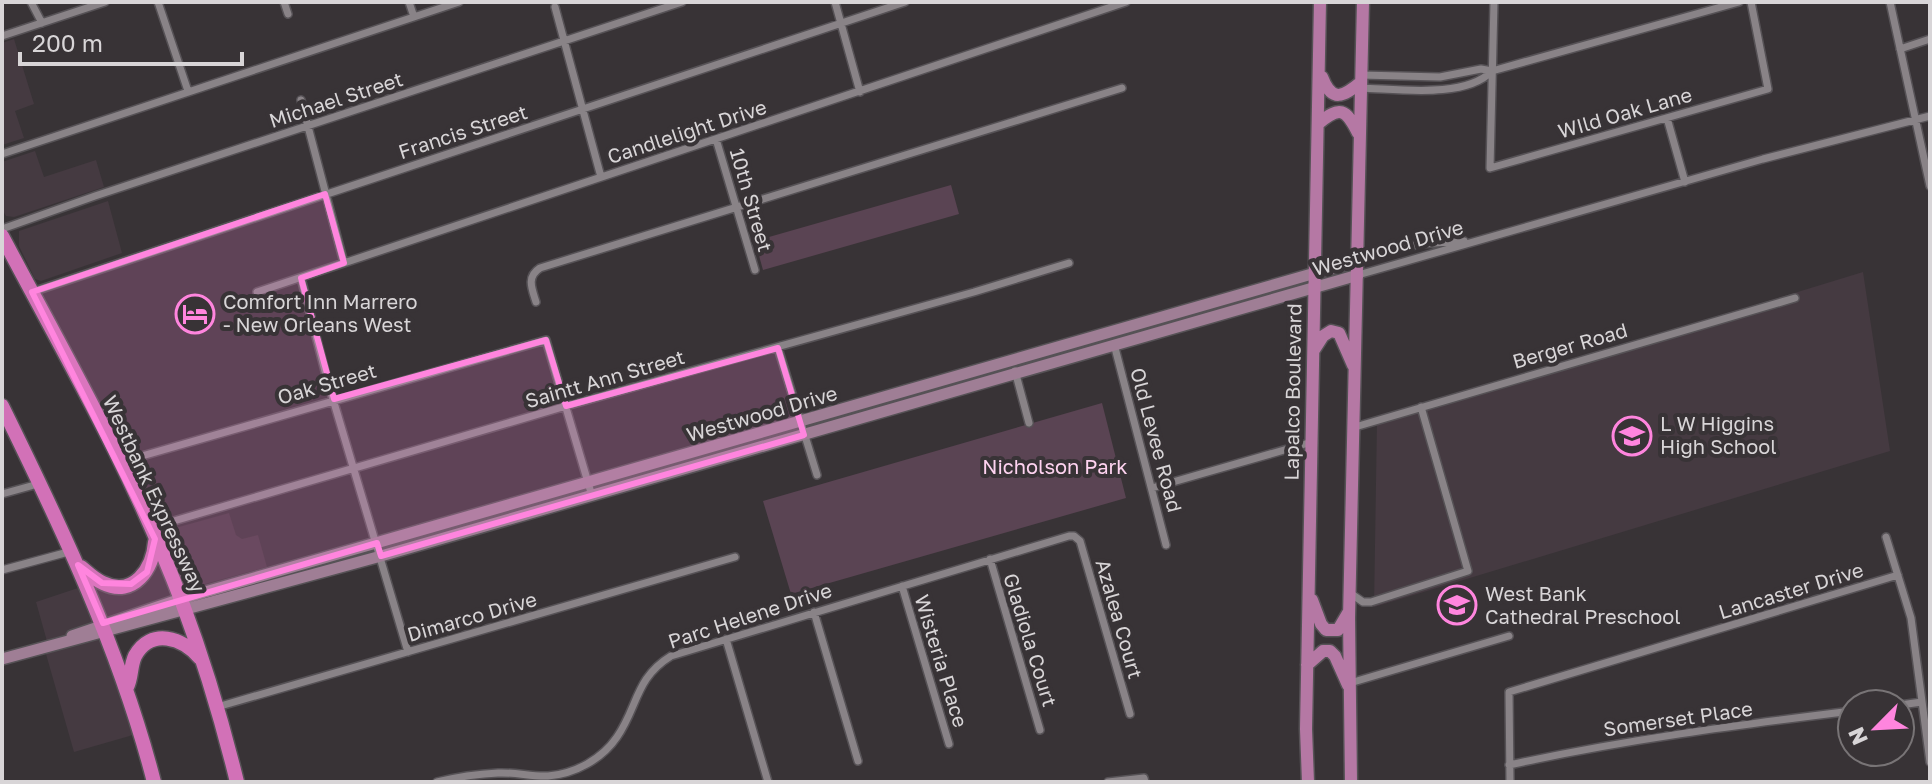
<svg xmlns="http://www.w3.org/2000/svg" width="1932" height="784" viewBox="0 0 1932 784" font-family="'Golos Text',sans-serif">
<rect width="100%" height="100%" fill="#383336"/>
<path fill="#453a41" d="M14,39L34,104L15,111L24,138L2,145V43Z
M35,151L44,177L96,160L104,187L14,217L6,216L2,209V162Z
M108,201L122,253L41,281L35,279L19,246V231Z
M1863,272L1890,451L1374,607L1377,421Z
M229,513L236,535L242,539L258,535L267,567L187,589L163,537L168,530Z
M81,587L119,683L133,735L74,752L46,654L50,652L36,602Z"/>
<path fill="#5a4453" d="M951,185L959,214L763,270L755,241Z
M1102,403L1126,498L791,594L763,501Z"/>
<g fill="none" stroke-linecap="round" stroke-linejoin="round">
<g stroke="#565256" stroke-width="10">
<path id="street" d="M31,2L42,23
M158,2L188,91
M284,2L288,14
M409,2L414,17
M835,2L860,92
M1494,2L1490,168L1768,89L1751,2
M1890,2L1930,186
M555,7L601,177
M2,36L105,2
M1900,49L1930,39
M1361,75L1440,77L1481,69L1492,71L1739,2
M1361,88C1398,89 1465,99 1492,71
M301,100L344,263
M1667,118L1685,182
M716,139L755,270
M2,154L459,2
M2,229L95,196L682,2
M1357,261L1419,244L1464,241
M1358,275L1763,159L1930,116
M301,278L327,379L408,652
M32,292L905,2
M257,292L1126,2
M536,302C532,289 526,277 540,268L1122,88
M1114,344L1166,545
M778,348L817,475
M1015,371L1029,423
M1355,427L1795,298
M121,462L546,340L592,496
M1152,488L1312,442
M2,494L38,484
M150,528L566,406L974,292L1069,263
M1886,537L1911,618L1930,762
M990,559L1040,730
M2,570L72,551
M902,586L949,744
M1350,593L1363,602H1371L1468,571L1421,407
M814,612L858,761
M726,639L768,782
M1350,683L1509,636
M1900,705L1922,702
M217,707L735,557
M1509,765C1623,740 1737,725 1852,711
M437,782C457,777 478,774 498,773C515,772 532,777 548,776C575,774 602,759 617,737C638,707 635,678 671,656L1069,536H1074L1080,541L1130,714
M1108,782L1144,778L1145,782
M1510,782L1509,692L1898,575"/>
</g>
<g stroke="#565256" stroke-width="14">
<path id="secondary" d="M72,636L181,599L1357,261
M2,659L381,556L1358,275"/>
</g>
<g stroke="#565256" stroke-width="15">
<path id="primary" d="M1322,77C1332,103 1343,97 1361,82
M1318,124C1340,105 1346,109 1358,133
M1314,350L1323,336L1331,331L1339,333L1353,365
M1312,600L1321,624L1326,630H1338L1348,613
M1307,665L1323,651H1330L1335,656L1348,685
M1308,782L1306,729L1320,2
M1351,782L1349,618L1363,2"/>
</g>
<g stroke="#565256" stroke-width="17">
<path id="highway" d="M2,236C65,355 134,475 182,602C204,661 222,721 237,782
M2,406C62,528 120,650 154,782
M81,567C88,573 95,580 103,583C134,598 153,568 155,542
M127,687C132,677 130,667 135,656C151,627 183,638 200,658"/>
</g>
<use href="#street" stroke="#898387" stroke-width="7"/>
<use href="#secondary" stroke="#9f7e95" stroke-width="11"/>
<use href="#primary" stroke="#b578a4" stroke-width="12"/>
<use href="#highway" stroke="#d271b7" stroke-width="14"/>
</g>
<path fill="#ff85de" fill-opacity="0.2" stroke="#ff85de" stroke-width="6" stroke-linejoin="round" d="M325,194L344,263L301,278L334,399L546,340L566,406L778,348L804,435L381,556L377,543L103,623L78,565L102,583L131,584L147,572L155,539L32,292Z"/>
<defs>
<g id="hotel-ring" transform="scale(2)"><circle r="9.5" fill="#383336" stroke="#ff85de" stroke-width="1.5"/><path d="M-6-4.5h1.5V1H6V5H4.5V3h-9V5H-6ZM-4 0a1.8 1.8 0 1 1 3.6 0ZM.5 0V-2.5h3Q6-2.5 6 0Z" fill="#ff85de"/></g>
<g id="school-ring" transform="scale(2)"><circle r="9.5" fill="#383336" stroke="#ff85de" stroke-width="1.5"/><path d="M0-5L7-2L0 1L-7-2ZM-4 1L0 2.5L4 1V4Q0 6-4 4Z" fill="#ff85de"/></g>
</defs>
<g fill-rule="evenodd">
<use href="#hotel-ring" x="195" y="314"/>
<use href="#school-ring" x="1632" y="436"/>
<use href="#school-ring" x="1457" y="605"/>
</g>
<g text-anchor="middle" stroke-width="8" stroke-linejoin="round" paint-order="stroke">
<g font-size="20" fill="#d8d5d7" stroke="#383336">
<text transform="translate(336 100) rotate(-18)" y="7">Michael Street</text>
<text transform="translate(1625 113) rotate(-16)" y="7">WIld Oak Lane</text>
<text transform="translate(463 132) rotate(-18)" y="7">Francis Street</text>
<text transform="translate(687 132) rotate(-18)" y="7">Candlelight Drive</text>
<text transform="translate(751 200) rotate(74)" y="7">10th Street</text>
<text transform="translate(1388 248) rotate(-16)" y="7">Westwood Drive</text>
<text transform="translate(1570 346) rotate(-16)" y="7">Berger Road</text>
<text transform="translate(605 379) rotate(-16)" y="7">Saintt Ann Street</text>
<text transform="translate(327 384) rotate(-16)" y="7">Oak Street</text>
<text transform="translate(1293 392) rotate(-89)" y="7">Lapalco Boulevard</text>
<text transform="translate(762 414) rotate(-16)" y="7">Westwood Drive</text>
<text transform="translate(1156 440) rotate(75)" y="7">Old Levee Road</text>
<text transform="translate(154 494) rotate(65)" y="7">Westbank Expressway</text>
<text transform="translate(1791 591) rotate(-17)" y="7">Lancaster Drive</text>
<text transform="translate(750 616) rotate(-18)" y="7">Parc Helene Drive</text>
<text transform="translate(472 617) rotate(-16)" y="7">Dimarco Drive</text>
<text transform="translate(1119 619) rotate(74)" y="7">Azalea Court</text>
<text transform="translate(1030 640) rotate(73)" y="7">Gladiola Court</text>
<text transform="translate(941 661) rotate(73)" y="7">Wisteria Place</text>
<text transform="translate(1678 719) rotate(-8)" y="7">Somerset Place</text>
</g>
<g font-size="20" fill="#d8d5d7" stroke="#383336" text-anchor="start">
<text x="223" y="309">Comfort Inn Marrero<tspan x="223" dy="23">- New Orleans West</tspan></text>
<text x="1660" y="431">L W Higgins<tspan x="1660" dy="23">High School</tspan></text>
<text x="1485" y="601">West Bank<tspan x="1485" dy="23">Cathedral Preschool</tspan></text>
</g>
<g font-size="20" fill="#fed3f0" stroke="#383336">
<text x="1055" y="474">Nicholson Park</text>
</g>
</g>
<rect width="1932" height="784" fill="none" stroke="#d8d5d7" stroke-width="8"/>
<g transform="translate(1876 728) rotate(246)"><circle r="38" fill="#383336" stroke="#787476" stroke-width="2"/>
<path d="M0-6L14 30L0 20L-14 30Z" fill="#ff85de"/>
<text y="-12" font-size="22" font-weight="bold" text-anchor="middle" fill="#d8d5d7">N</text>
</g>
<path d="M20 52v12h222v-12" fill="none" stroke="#d8d5d7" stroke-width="4"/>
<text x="32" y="52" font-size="24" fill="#d8d5d7" stroke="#383336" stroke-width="6" paint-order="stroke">200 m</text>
</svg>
